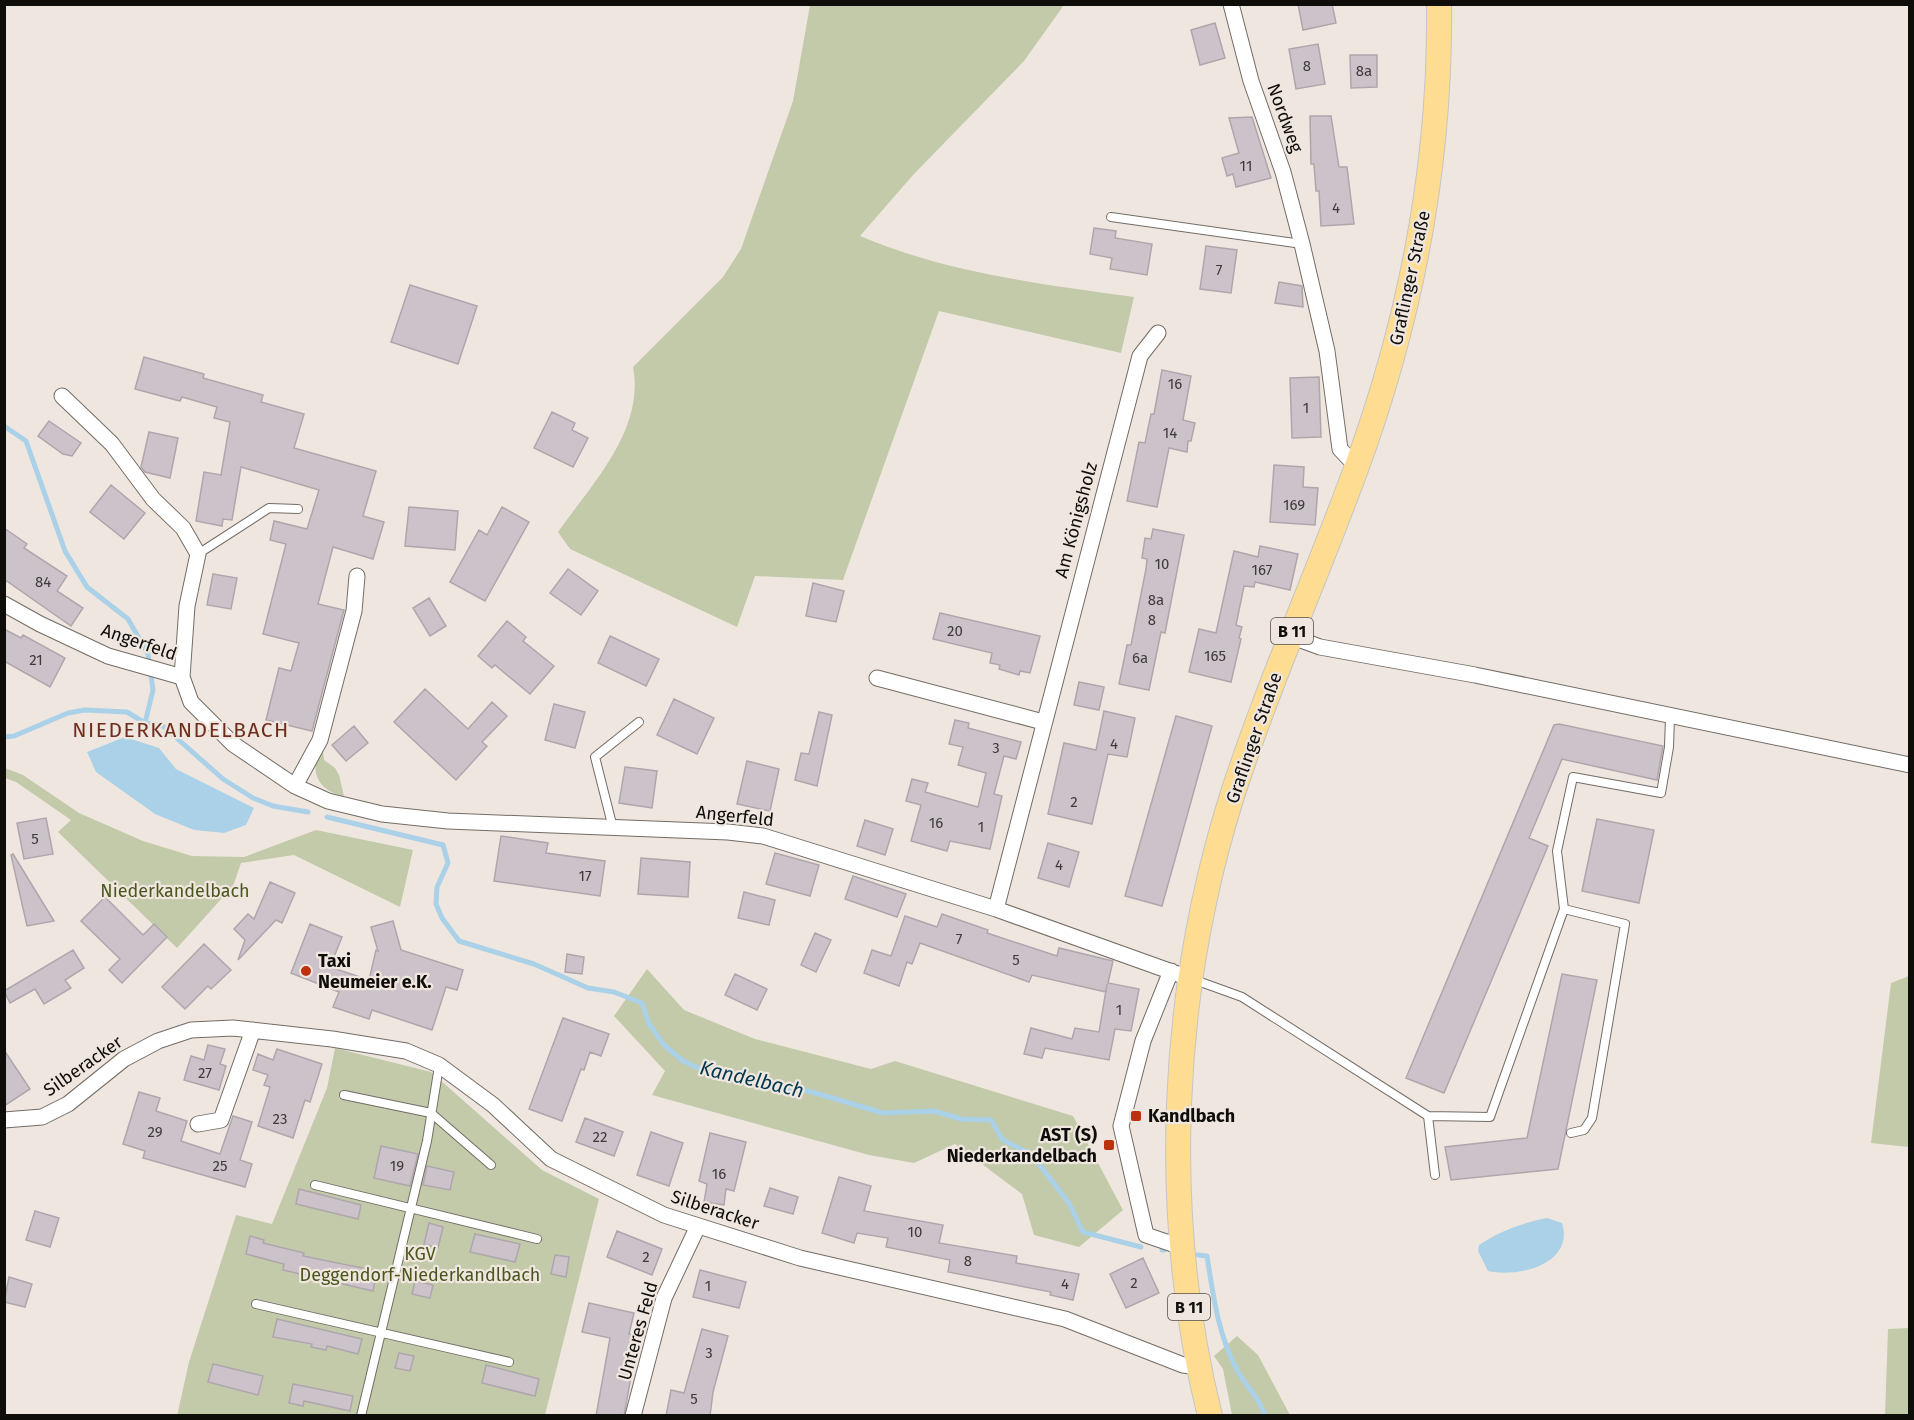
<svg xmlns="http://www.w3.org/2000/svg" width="1914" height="1420" viewBox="0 0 1914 1420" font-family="'Fira Sans',sans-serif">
<rect width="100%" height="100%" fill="#efe7df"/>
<path fill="#c2caa9" d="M810,5H1064L1024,61L913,175L860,236C947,273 1041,284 1134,297L1121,353L939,311L843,580L755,576L737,627L570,549L558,532C592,484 645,430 633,367L723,277L741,249L793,101Z
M321,749L323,751L324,760L335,768L339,775L344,796C319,791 308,772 321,749Z
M5,768L23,775L79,813L143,841L192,856L244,857L316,830L413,850L400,907L294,855L241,863L233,886L177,948L58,832L71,820L16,782L5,778Z
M647,969L684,1010L755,1039L871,1069L895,1061L1073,1116L1123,1210L1079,1247L1034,1235L1022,1194L955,1144L914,1163L869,1155L652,1095L665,1071L614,1016Z
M1909,976V1147L1871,1143L1891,983Z
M335,1048L431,1072L542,1170L599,1199L545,1415L177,1416L189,1362L236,1215L272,1224L327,1088Z
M1909,1328V1415H1885L1888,1329Z
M1237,1336L1258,1355L1290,1415H1232L1223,1369L1214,1356Z"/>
<path fill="#aad1e7" d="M125,737L159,748L176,769L254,808L246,825L224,833L194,830L155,814L96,772L87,752Z
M1547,1218L1562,1223C1575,1264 1518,1278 1488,1271L1478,1251L1479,1245C1500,1231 1522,1223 1547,1218Z"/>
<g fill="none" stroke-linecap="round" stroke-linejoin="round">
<path stroke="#aad1e7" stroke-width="5" d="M4,426L26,441L65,551L87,587L128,619L148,654L153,690L145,723
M4,737L14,736L68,713L85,710L127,712L145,723L163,726L223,779L253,798L273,806L308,812
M327,817L443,845L448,863L437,887L436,904L442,918L459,941L534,964L588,988L614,992L642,1003L649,1024L664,1045L683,1061L711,1074L812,1092L883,1113L934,1111L961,1119L991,1120L1003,1140L1031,1154L1069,1203L1083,1232L1141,1247
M1162,1250H1164
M1198,1255L1207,1256C1213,1294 1218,1334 1236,1368C1244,1385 1260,1397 1265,1416"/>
</g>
<path fill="#ccc3ca" stroke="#afa6ad" stroke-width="1.5" d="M1298,4H1332L1336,23L1303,30Z
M1215,23L1225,58L1200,65L1191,30Z
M1318,44L1325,84L1296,89L1289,49Z
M1350,55H1377V87L1351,88Z
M1310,116H1331L1339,167H1347L1354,224L1321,226L1319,191H1316L1314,164H1311Z
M1252,117L1271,178L1236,187L1233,174L1227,176L1222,158L1239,153L1229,118Z
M1094,228L1116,231L1115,238L1152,244L1147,275L1110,269L1112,258L1090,254Z
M1206,246L1237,250L1231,293L1200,289Z
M1279,282L1302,286L1303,307L1275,303Z
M410,285L477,306L458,364L391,342Z
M144,357L204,374L203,378L263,395L261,402L304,414L294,448L376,471L363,516L384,522L373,559L333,547L318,604L344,610L312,731L266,720L279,668L291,671L299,643L263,634L286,544L270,540L274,521L307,529L319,490L241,467L232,520L223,519L222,526L196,521L204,472L221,475L230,422L214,418L217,407L182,397L180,401L135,389Z
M1162,370L1191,376L1183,420L1195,423L1191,441H1188L1187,452L1169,448L1157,507L1127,501L1139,442L1145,443L1151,414H1154Z
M1319,377L1321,437L1292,438L1290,378Z
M552,412L575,423L572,430L588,438L573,467L534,448Z
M49,421L81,443L72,456L63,454L38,436Z
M149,432L178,438L170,478L145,472L141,467Z
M1274,465L1304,467L1303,487L1318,488L1315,525L1270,522Z
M111,485L145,513L124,539L90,512Z
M409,507L458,511L455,550L405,546Z
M502,507L529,522L485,601L450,582L479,530L487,535Z
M4,528L27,544L24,548L67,576L57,591L83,608L71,626L4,579Z
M1153,529L1184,535L1165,633L1161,632L1149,690L1119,684L1127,645H1131L1146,569L1147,559L1142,558L1145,538L1151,539Z
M1260,546L1298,554L1290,590L1255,582L1254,587L1244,586L1236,625L1242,627L1239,638L1241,639L1231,682L1189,672L1199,629L1216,633L1234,551L1258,557Z
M568,569L598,591L581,615L550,593Z
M213,574L237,578L231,609L207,605Z
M813,583L844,591L836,622L806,616Z
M429,598L446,626L430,636L413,608Z
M940,613L1040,636L1030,673L1020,671L1019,675L999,669L1000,665L990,663L992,653L933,639Z
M507,621L526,637L523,641L554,666L530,694L495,665L492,668L478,656Z
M4,629L21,638L23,635L65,658L50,687L4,661Z
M610,636L659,659L646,686L598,663Z
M1079,682L1104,687L1099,710L1074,705Z
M425,689L468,729L492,702L507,716L482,742L487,746L456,780L394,722Z
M674,699L714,718L697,754L657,735Z
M554,704L585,712L575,748L545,740Z
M1104,711L1135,718L1127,757L1108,754L1092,824L1048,814L1064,743L1096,750Z
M819,712L832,715L817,786L795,780L801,753L809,754Z
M1176,716L1212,726L1162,906L1125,896Z
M955,720L969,723L968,728L1021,742L1016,759L1004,756L994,794L1002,796L990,849L950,841L947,851L911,841L921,805L906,801L912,779L928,783L925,792L978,807L986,773L958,765L963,747L949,744Z
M1559,724L1663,746L1657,780L1562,759L1529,838L1548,846L1444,1093L1406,1078L1554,725Z
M354,726L368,743L346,761L332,745Z
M747,761L779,769L770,811L737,804Z
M625,767L657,771L652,808L619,803Z
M46,818L53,854L24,859L17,823Z
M1597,819L1654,830L1639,903L1582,891Z
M865,820L893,829L885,855L857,846Z
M501,836L548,843L546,853L605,861L600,896L494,881Z
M1048,843L1079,852L1069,887L1038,878Z
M775,853L819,865L810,896L766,884Z
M13,854L54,921L27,926L11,855Z
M641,858L690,862L688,897L638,894Z
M853,876L906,894L897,917L845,899Z
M270,882L295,893L282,923L276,920L238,960L245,940L234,929L248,914L254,919Z
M744,892L775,900L769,925L738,918Z
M105,897L143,935L154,924L167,937L122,983L109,970L120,959L81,921Z
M942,914L988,930L987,933L1057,956L1059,948L1113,961L1108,983L1139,989L1131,1031L1115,1029L1109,1060L1045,1048L1042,1058L1024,1054L1031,1028L1072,1039L1075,1028L1099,1032L1107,984L1106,992L1032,975L1029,982L920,943L912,964L907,962L899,986L864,973L872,950L891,956L905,916L937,927Z
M393,921L401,950L463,970L457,990L446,987L432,1030L372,1010L369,1019L333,1007L339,992L291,973L310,924L342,937L330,967L369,980L376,950L378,951L371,927Z
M815,933L831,940L816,972L801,965Z
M204,944L231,970L211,989L208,986L185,1009L162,987Z
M73,950L84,968L65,980L71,988L44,1004L35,989L10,1003L4,991Z
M567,954L584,957L582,974L565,972Z
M735,974L767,989L757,1010L725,995Z
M1562,974L1597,980L1558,1169L1451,1180L1445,1147L1527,1138Z
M563,1018L609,1034L601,1056L590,1052L584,1070L581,1069L562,1121L529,1109Z
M208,1045L225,1049L220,1064L226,1066L219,1090L184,1080L191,1056L204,1060Z
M277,1049L322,1064L310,1102L305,1100L293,1138L258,1126L270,1087L264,1085L268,1075L253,1070L258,1054L273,1060Z
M4,1050L30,1089L4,1106Z
M139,1092L160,1098L156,1111L187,1121L181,1141L220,1154L233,1116L252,1122L240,1160L252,1164L245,1187L143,1158L145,1151L123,1144Z
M585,1118L623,1132L614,1156L576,1142Z
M651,1132L683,1143L669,1186L637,1175Z
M710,1133L746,1142L734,1191L726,1189L724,1205L704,1202L707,1184L699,1181Z
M381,1146L418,1154L410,1186L374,1178Z
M427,1166L454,1172L450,1190L423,1185Z
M839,1177L871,1186L864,1211L943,1225L939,1243L1017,1256L1016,1263L1079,1274L1073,1300L1050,1295L1051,1292L948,1272L950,1260L886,1247L888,1238L857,1233L854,1243L822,1233Z
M770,1188L798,1197L793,1214L764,1206Z
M299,1189L361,1205L358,1219L296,1204Z
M35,1211L59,1218L50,1247L26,1240Z
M429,1223L443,1227L438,1248L424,1244Z
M617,1231L662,1249L652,1275L607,1257Z
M475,1234L520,1244L515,1262L470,1252Z
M250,1236L264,1240L263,1243L304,1253L303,1256L377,1271L373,1291L283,1270L284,1264L246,1254Z
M555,1255L569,1257L566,1277L551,1274Z
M1143,1258L1159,1293L1126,1308L1110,1274Z
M700,1270L746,1282L739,1308L693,1297Z
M9,1277L32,1284L25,1307L4,1302Z
M415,1281L433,1285L430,1298L412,1294Z
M589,1303L634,1313L629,1334L638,1337L624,1416H596L610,1338L582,1332Z
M277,1319L362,1339L358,1354L327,1346L326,1350L311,1347L312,1344L273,1337Z
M702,1329L728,1336L713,1392L710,1416H666L671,1390L684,1393Z
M399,1353L414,1356L410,1371L395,1368Z
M213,1364L263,1376L258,1395L208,1382Z
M486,1365L539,1379L535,1396L482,1383Z
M293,1384L353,1396L350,1411L304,1401L303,1406L289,1403Z"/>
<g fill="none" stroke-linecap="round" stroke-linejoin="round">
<g stroke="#736c65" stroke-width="10">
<path id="lane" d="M1111,217L1302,244
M198,554L269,508L298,509
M613,828L595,757L639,722
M1564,909L1625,924L1592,1118L1584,1130L1571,1133
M1195,980L1242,997L1428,1116L1490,1117L1564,909L1557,851L1573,777L1661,793L1669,747L1670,717
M344,1095L431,1113L491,1165
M1428,1116L1435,1175
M315,1185L537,1239
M256,1304L509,1362
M361,1416L427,1141L439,1066"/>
</g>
<g stroke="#736c65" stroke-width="17">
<path id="street" d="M1231,4L1251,81L1283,172L1302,244L1327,351L1340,449L1357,467
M62,396L112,444L153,499L183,528L198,554L187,606L182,677
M4,604L40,624L108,656L182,677L191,702L233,744L295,786L328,801L382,814L448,821L728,832L763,836L996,909L1189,978
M1290,636L1320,647L1475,675L1910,765
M877,678L1043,722
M295,786L320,740L354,611L357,576
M996,909L1140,356L1158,333
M1171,971L1143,1041L1121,1126L1146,1235L1181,1247
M4,1120L42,1117L68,1104L124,1059L158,1041L191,1030L233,1028L332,1039L406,1051L439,1065L493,1105L551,1159L664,1215L800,1258L1065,1319L1183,1365L1198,1367
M198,1124L221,1120L253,1030
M633,1416L664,1298L698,1226"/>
</g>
<g stroke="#c5c5c4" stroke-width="26">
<path id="primary" d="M1210,1416C1160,1215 1170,993 1232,796C1268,685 1316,578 1356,469C1411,319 1441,164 1439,4"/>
</g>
<use href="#lane" stroke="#fff" stroke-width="8"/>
<use href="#street" stroke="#fff" stroke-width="15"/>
<use href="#primary" stroke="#fedd92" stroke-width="24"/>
</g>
<g fill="#bc320c" stroke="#efe7df" stroke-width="2">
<circle cx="306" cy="971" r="6"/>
<rect x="1130" y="1110" width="12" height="12" rx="3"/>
<rect x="1103" y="1139" width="12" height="12" rx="3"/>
</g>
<g text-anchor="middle" stroke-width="4.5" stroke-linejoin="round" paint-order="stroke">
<g font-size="15" fill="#3e3a3a">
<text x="1307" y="71">8</text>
<text x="1364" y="76">8a</text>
<text x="1246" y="171">11</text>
<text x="1336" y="213">4</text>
<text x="1219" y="275">7</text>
<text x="1175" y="389">16</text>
<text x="1306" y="413">1</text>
<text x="1170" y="438">14</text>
<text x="1294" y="510">169</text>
<text x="1162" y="569">10</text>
<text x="1262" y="575">167</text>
<text x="43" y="587">84</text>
<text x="1156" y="605">8a</text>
<text x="1152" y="625">8</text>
<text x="955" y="636">20</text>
<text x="1215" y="661">165</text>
<text x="1140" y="663">6a</text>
<text x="36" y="665">21</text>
<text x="1114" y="749">4</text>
<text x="996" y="753">3</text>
<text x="1074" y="807">2</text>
<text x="936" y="828">16</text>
<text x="981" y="832">1</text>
<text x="35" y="844">5</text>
<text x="1059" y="870">4</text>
<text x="585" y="881">17</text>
<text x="959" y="944">7</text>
<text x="1016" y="965">5</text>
<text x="1119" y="1015">1</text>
<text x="205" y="1078">27</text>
<text x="280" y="1124">23</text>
<text x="155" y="1137">29</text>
<text x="600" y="1142">22</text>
<text x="220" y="1171">25</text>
<text x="397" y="1171">19</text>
<text x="719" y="1179">16</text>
<text x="915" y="1237">10</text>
<text x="646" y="1262">2</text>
<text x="968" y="1266">8</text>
<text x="1134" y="1288">2</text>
<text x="1065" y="1289">4</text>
<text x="708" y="1291">1</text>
<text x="709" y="1358">3</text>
<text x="694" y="1404">5</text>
</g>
<g fill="#efe7df" stroke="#524e4a" stroke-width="1.5">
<rect x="1271" y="618" width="42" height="26" rx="4.5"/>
<rect x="1168" y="1294" width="42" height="26" rx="4.5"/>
</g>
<g font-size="16" font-weight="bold" fill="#0f0d0a">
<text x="1292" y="637">B 11</text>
<text x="1189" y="1313">B 11</text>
</g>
<g font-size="18" fill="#0f0d0a" stroke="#efe7df">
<text transform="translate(1285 118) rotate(70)" y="6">Nordweg</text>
<text transform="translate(1410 278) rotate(-78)" y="6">Graflinger Straße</text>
<text transform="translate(1076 520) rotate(-75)" y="6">Am Königsholz</text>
<text transform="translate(139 642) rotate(19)" y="6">Angerfeld</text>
<text transform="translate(1254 738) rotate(-71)" y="6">Graflinger Straße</text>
<text transform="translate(735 816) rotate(6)" y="6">Angerfeld</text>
<text transform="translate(83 1066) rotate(-35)" y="6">Silberacker</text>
<text transform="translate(715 1210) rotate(18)" y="6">Silberacker</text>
<text transform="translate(638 1331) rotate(-74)" y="6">Unteres Feld</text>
</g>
<g font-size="18" fill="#4b561c" stroke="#efe7df">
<text x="175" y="897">Niederkandelbach</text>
<text x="420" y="1260">KGV<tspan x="420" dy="21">Deggendorf-Niederkandlbach</tspan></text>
</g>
<g font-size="18" font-weight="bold" fill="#0f0d0a" stroke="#efe7df" text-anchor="start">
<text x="318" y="967">Taxi<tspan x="318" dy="21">Neumeier e.K.</tspan></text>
<text x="1148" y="1122">Kandlbach</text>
<text x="1097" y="1141" text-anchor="end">AST (S)<tspan x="1097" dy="21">Niederkandelbach</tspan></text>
</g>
<g font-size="20" font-style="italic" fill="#00384f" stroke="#efe7df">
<text transform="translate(752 1079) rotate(13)" y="7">Kandelbach</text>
</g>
<g font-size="21" letter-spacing="1.5" fill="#702d1d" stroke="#efe7df">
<text x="181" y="737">NIEDERKANDELBACH</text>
</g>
</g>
<rect width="1914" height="1420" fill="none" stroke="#0f0d0a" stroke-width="12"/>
</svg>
